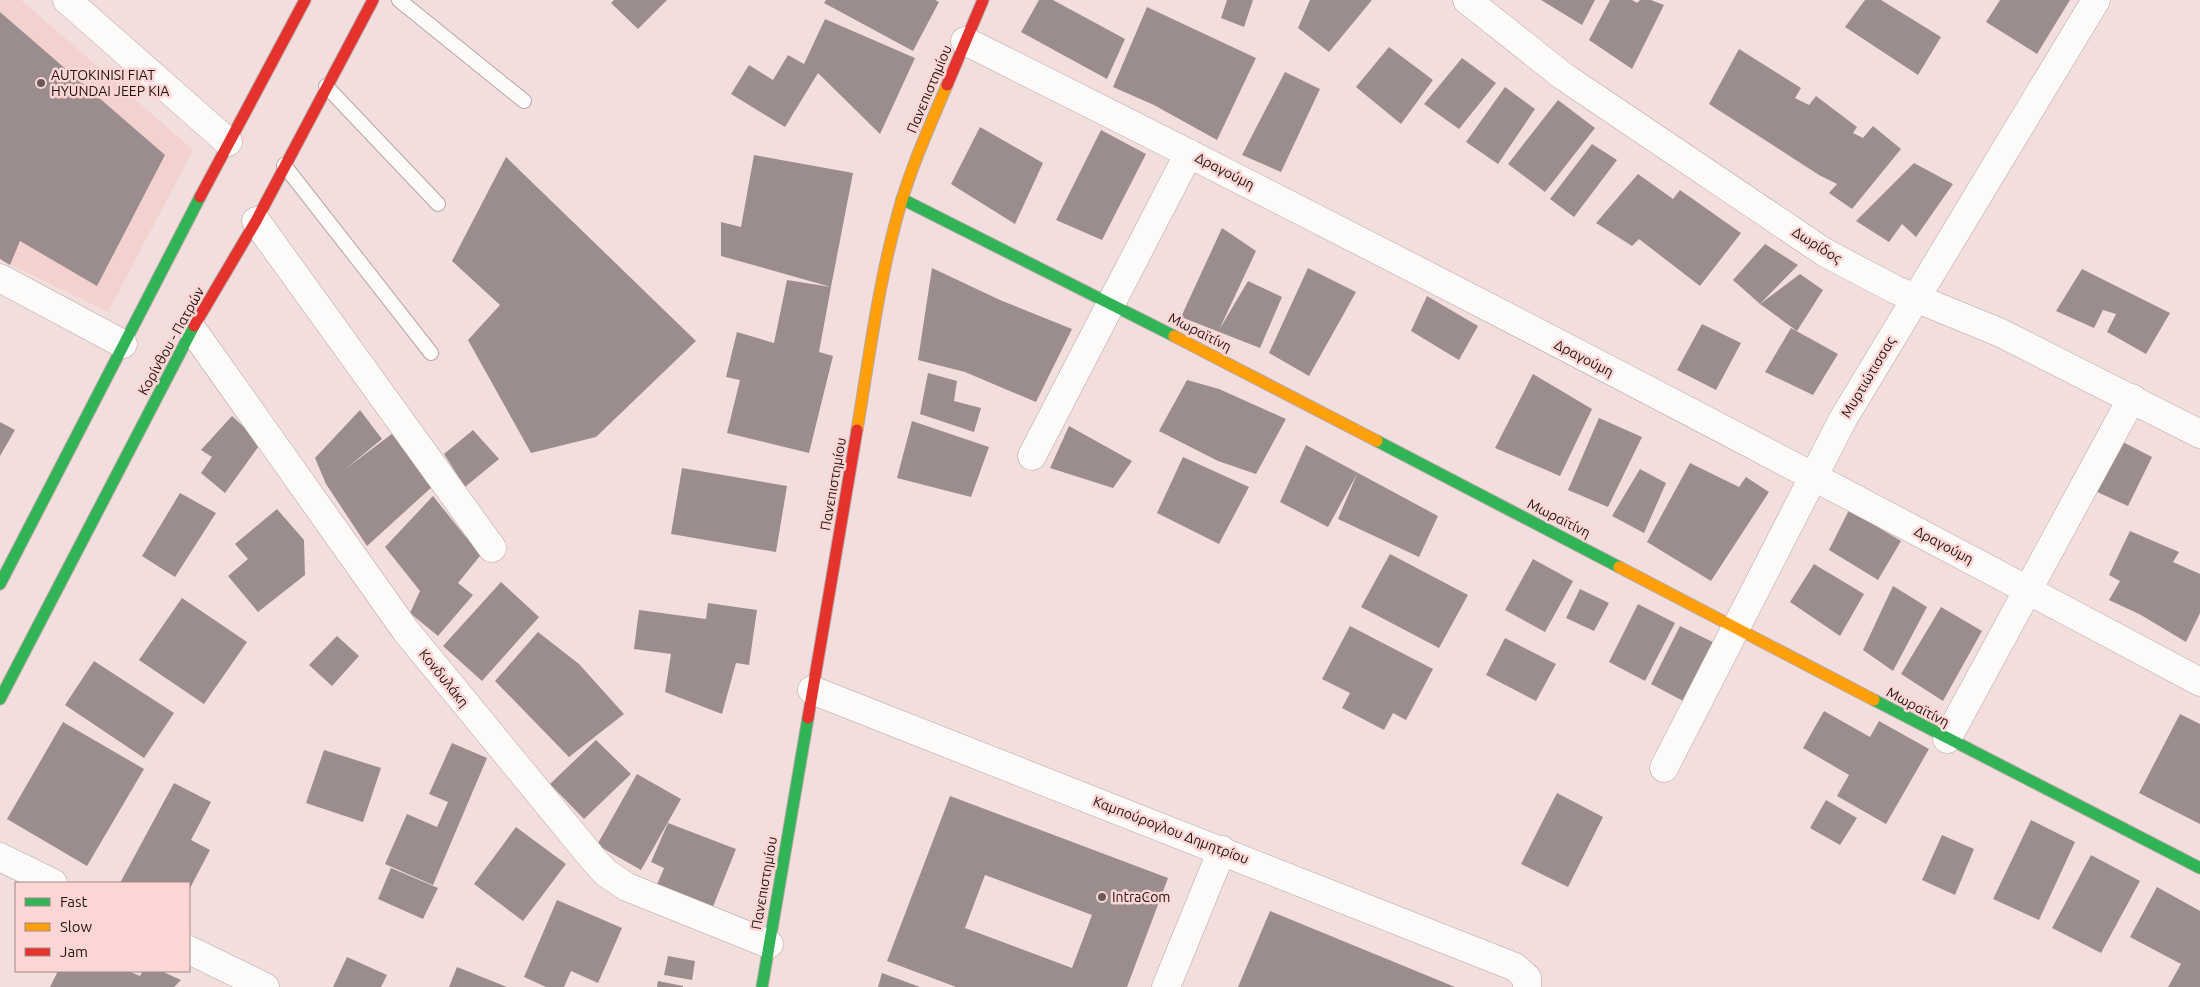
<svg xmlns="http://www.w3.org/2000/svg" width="2200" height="987" viewBox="0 0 2200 987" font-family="Ubuntu,sans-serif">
<rect width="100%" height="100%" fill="#f2dedd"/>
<path fill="#f3d1cf" d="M0,0H21L193,150L108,312L0,259Z"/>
<path fill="#9b8d8e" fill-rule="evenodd" d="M614,0H667L638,29L611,3Z
M826,0H935L939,2L913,51L824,3Z
M1039,0H1053L1125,39L1107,79L1021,32Z
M1227,0H1253L1244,27L1221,18Z
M1310,0H1372L1329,52L1298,28Z
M1541,0H1595L1582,25Z
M1610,0H1632L1637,3L1640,0H1651L1664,5L1632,69L1589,40Z
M1865,0H1881L1941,37L1918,75L1845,27Z
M2000,0H2070L2037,54L1986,22Z
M1147,7L1256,58L1217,140L1154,105L1113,87Z
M0,12L165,155L97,286L20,241L10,265L0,259Z
M825,19L915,58L880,134L818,73L785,127L731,94L749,65L773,80L788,55L804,64Z
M1389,47L1433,80L1401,124L1356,87Z
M1739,49L1801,88L1795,98L1809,105L1816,96L1857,127L1853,133L1863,138L1873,126L1901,149L1852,209L1829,193L1837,184L1819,175L1709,104Z
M1462,58L1496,83L1459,129L1424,104Z
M1285,72L1320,89L1281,172L1242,155Z
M1505,87L1535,109L1498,164L1466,142Z
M1558,100L1595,128L1545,192L1508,164Z
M980,127L1043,163L1015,224L951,184Z
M1101,130L1146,154L1102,240L1056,220Z
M1592,144L1617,160L1574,217L1550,199Z
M754,155L853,173L831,287L721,256V222L741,227Z
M506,157L696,341L596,437L531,453L468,340L500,305L452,261Z
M1914,163L1953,184L1916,237L1902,224L1889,242L1856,221Z
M1638,174L1673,199L1680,190L1741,233L1700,286L1639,239L1632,246L1596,223Z
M1222,228L1256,251L1219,330L1248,281L1282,297L1260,348L1181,317Z
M1765,244L1798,265L1760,304L1733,280Z
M932,268L1000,300L1072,329L1036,402L965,372L918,360Z
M1308,268L1356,292L1309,376L1269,353Z
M2082,269L2170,313L2146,354L2107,332L2116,314L2103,310L2094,328L2056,311Z
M1800,274L1823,290L1797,331L1760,304Z
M787,280L831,287L819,352L833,356L809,453L727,433L740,380L726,377L737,332L774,343Z
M1427,296L1478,326L1459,360L1411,331Z
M1702,324L1741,343L1716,390L1677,370Z
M1791,328L1838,354L1813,395L1765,372Z
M928,373L957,381L954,401L981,408L974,432L920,414Z
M1533,374L1592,409L1560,476L1495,448Z
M1187,380L1219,389L1286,419L1256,474L1218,461L1159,431Z
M360,410L382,439L344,470L393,433L433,486L367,546L326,484L315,458Z
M232,416L261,443L225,493L201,473L212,457L201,450Z
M1599,418L1642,437L1608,507L1568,490Z
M912,421L989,447L971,497L897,478Z
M0,422L15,430L0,456Z
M1069,426L1132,461L1113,488L1050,468Z
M473,430L499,459L465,487L444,454Z
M2121,441L2152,457L2128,506L2095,491Z
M1306,445L1438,516L1419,557L1338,519L1357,474L1328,527L1280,502Z
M1183,457L1249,487L1219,544L1157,513Z
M1690,463L1739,487L1746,477L1769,492L1711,581L1647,542Z
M682,468L787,486L776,552L671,534Z
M1640,469L1666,483L1644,533L1612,516Z
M180,493L216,513L175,577L142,556Z
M433,496L465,536L484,551L458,583L473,595L438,636L410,613L420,591L385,547Z
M277,509L304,540L305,575L258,612L228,576L248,559L235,544Z
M1849,510L1901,541L1878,580L1829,550Z
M2130,531L2179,552L2173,562L2200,574V613L2186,642L2141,615L2109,600L2120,581L2109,575Z
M1390,554L1468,595L1439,648L1361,607Z
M1533,559L1573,581L1545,632L1505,610Z
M1814,564L1864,594L1840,636L1790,602Z
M501,582L539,617L482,681L443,646Z
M1893,586L1927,607L1893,671L1863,650Z
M1580,589L1609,603L1594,631L1566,618Z
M182,598L247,642L204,704L139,660Z
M708,603L757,610L749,665L736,663L722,714L665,692L671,654L634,649L639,610L706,619Z
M1638,604L1675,623L1645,681L1609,662Z
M1941,607L1982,631L1943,701L1901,674Z
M1350,626L1433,669L1406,720L1393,713L1384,730L1342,708L1350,693L1322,679Z
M1680,626L1717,644L1687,703L1651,684Z
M538,632L579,664L624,714L569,757L495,681Z
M337,636L359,656L332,686L309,665Z
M1505,638L1556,664L1536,701L1486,675Z
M94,661L174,713L144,758L65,705Z
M1824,711L1870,737L1879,721L1929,749L1886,824L1837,796L1849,775L1803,748Z
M2180,714L2200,724V824L2139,793Z
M63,722L144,769L87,866L7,819Z
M596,740L631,774L584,819L550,784Z
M452,743L487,758L433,885L385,864L407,814L437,827L448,802L429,794Z
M324,750L381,768L363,822L306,803Z
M637,774L681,799L641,870L597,845Z
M174,783L211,802L191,840L210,850L189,890V883H120Z
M1557,793L1603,817L1568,887L1521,864Z
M950,796L1168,878L1127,987H956L887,961ZM985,875L1092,915L1072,968L965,928Z
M1826,800L1857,818L1840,845L1810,828Z
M2031,820L2075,842L2039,920L1993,899Z
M668,823L736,849L712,909L656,887L664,868L651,862Z
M516,827L566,864L523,921L474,884Z
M1942,835L1974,849L1955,895L1922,880Z
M2091,855L2140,881L2101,953L2052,928Z
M391,868L438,888L423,919L378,899Z
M2157,887L2200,911V987H2168L2181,964L2130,937Z
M557,900L622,928L598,983L571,971L564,987H546L524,977Z
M1270,911L1455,987H1238Z
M668,956L695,961L692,980L664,975Z
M347,957L387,975L381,987H333Z
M457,967L507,987H449Z
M58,971H128L140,976L143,971H161L181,980L174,987H50Z
M882,973L920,987H878Z
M658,981L683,986V987H657Z"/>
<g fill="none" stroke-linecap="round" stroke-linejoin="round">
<g stroke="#b6a6a5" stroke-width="16">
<path id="lane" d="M399,0L524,101
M326,86L438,204
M284,165L431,353"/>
</g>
<g stroke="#b6a6a5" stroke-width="29">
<path id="street" d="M67,0L228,142
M1467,0L1563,76L1824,252L1896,290L2001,333L2200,434
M965,41C1380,248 1791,463 2200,682
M256,221L492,548
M0,278L123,344
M192,329L406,631L594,860L606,873L627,887L769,944
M1032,456L1189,153
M812,690L1515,967L1527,978V987
M1947,739L2132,398
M1664,768L1843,419L2096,0
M0,857L53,883
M189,950L265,987
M1166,987L1222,850"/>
</g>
<g stroke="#b6a6a5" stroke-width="13">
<path id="fast" d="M902,199L1174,336
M1377,441L1619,567
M0,584L200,197
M0,699L194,326
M1874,700L2200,868
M762,987L808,718"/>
</g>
<g stroke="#b6a6a5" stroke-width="13">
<path id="slow" d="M1174,336L1377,441
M857,430C869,359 878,286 897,217C909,171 929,128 947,85
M1619,567L1874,700"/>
</g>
<g stroke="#b6a6a5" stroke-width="13">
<path id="jam" d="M947,85L983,0
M200,197L305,0
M194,326L256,221L373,0
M808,718L857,430"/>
</g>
<use href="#lane" stroke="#fdfafa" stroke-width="14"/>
<use href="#street" stroke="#fdfafa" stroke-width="28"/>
<use href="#fast" stroke="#30b455" stroke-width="11"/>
<use href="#slow" stroke="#ff9f0a" stroke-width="11"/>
<use href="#jam" stroke="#e5322d" stroke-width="11"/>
</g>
<g fill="#6a5a5a" stroke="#fbd6d4" stroke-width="2">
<circle cx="41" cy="83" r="5"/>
<circle cx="1102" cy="897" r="5"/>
</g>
<g text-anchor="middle" stroke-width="5" stroke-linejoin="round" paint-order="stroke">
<g font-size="14" fill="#201313" stroke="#fbd6d4" text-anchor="start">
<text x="51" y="80">AUTOKINISI FIAT<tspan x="51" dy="16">HYUNDAI JEEP KIA</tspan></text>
<text x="1112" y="902">IntraCom</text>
</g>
<g font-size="14" fill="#201313" stroke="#fbd6d4">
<text transform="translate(929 89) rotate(-67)" y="5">Πανεπιστημίου</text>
<text transform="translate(1225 171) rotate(27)" y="5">Δραγούμη</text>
<text transform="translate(1817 245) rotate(32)" y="5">Δωρίδος</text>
<text transform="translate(1200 332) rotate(27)" y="5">Μωραϊτίνη</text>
<text transform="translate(171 341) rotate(-61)" y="5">Κορίνθου - Πατρών</text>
<text transform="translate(1584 358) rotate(27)" y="5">Δραγούμη</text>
<text transform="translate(1868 377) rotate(-59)" y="5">Μυρτιώτισσας</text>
<text transform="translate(833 484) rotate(-80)" y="5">Πανεπιστημίου</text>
<text transform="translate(1559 518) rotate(27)" y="5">Μωραϊτίνη</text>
<text transform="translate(1944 545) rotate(28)" y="5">Δραγούμη</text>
<text transform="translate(444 678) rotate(51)" y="5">Κονδυλάκη</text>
<text transform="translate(1918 707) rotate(28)" y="5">Μωραϊτίνη</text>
<text transform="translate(1171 830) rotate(21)" y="5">Καμπούρογλου Δημητρίου</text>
<text transform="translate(764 883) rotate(-80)" y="5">Πανεπιστημίου</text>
</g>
</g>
<rect x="15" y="882" width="175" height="90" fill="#fbd6d4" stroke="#a38887"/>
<rect x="25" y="898" width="25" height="8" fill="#30b455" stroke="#a38887"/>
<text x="60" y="907" font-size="15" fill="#201313">Fast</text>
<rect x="25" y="923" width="25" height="8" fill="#ff9f0a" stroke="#a38887"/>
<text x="60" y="932" font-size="15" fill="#201313">Slow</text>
<rect x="25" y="948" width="25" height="8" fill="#e5322d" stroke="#a38887"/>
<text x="60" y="957" font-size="15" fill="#201313">Jam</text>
</svg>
